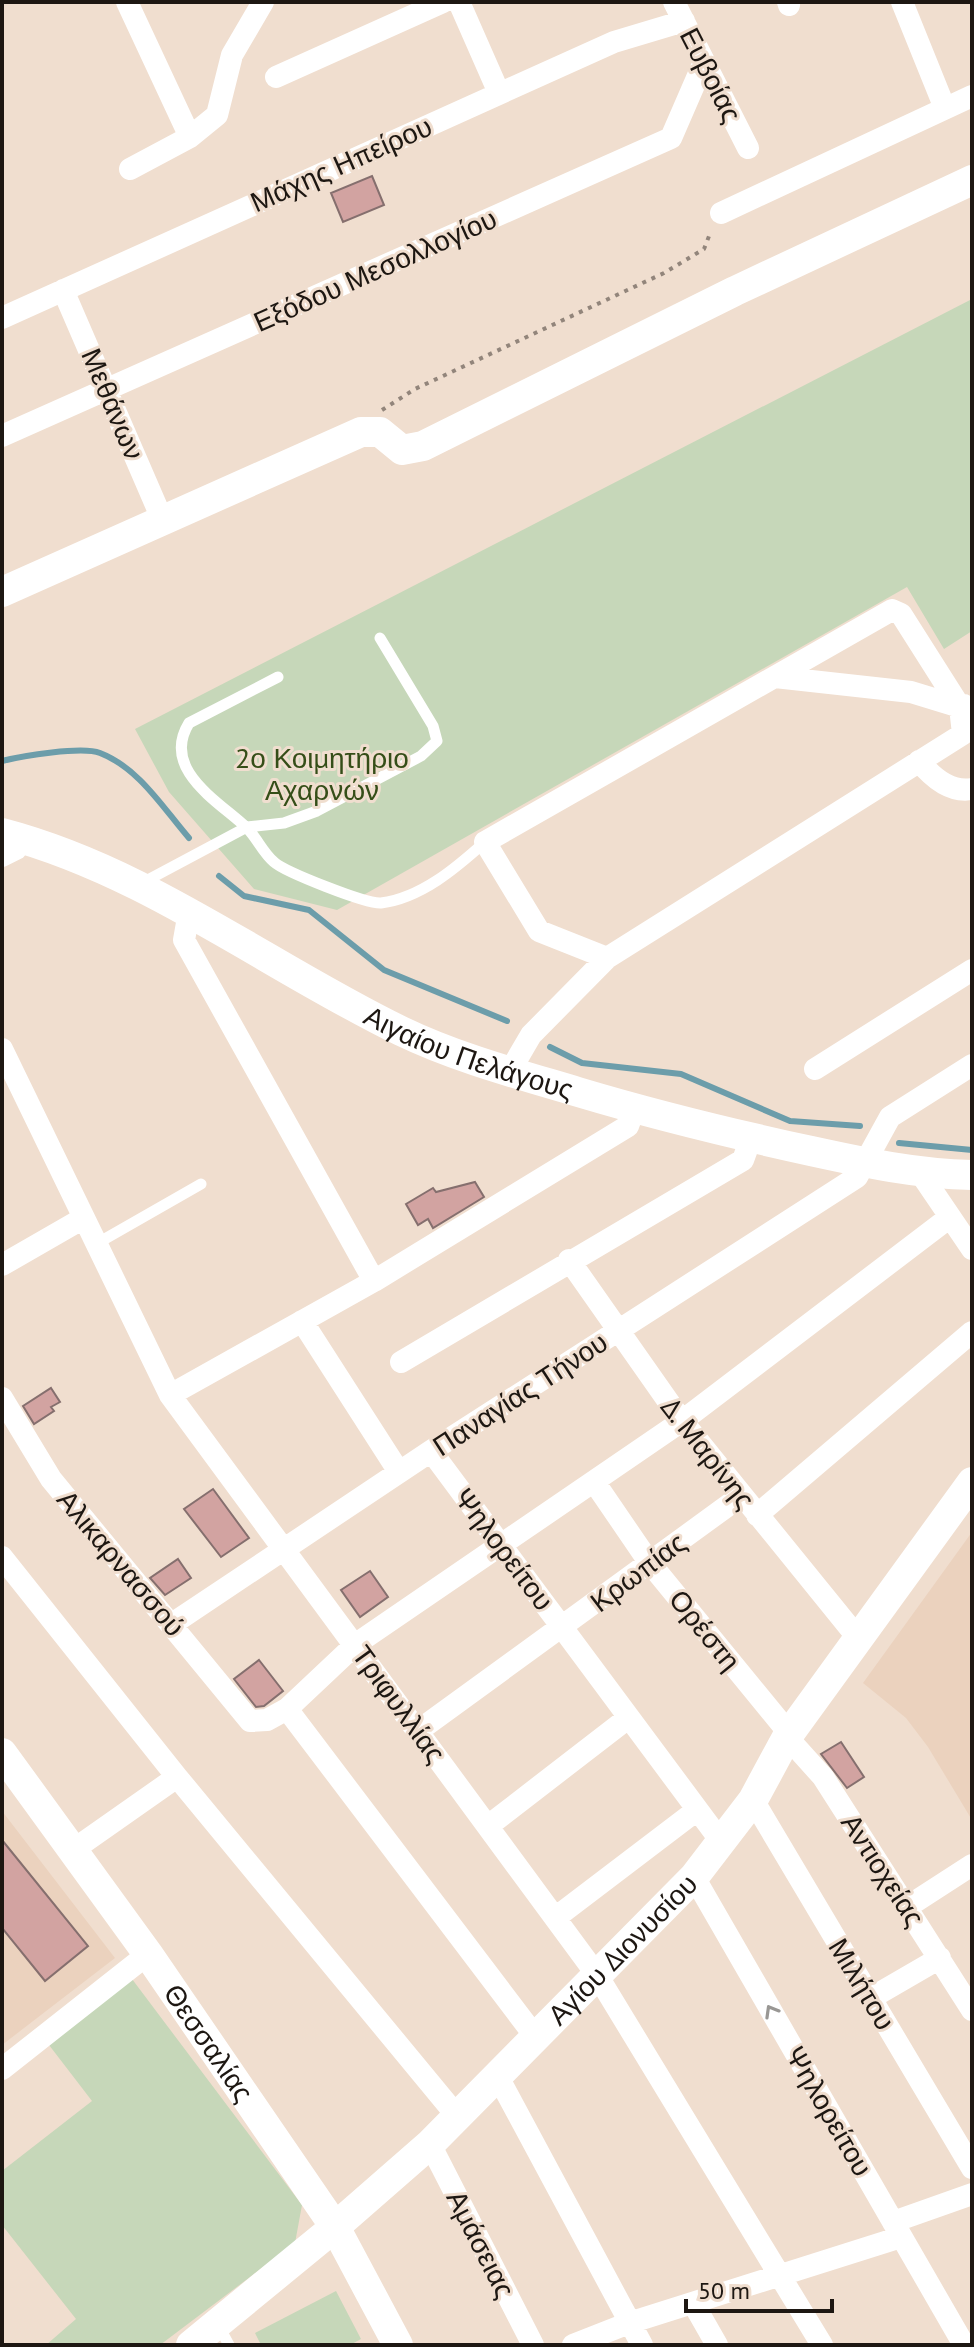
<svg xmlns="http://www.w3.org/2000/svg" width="974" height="2347" viewBox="0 0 974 2347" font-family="'PT Sans',sans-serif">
<rect width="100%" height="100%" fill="#f0decf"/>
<path fill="#ebd2be" d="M972,1532V1820L928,1747L906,1718L863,1683Z
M2,1811L115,1958L2,2045Z"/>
<path fill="#c6d7b9" d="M972,299V631L944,649L907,587L337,910L254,889L169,792L135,729Z
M132,1979L302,2205L295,2243L160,2345H46L76,2319L2,2225V2171L92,2101L49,2045Z
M336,2291L361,2339L350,2345H261L255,2333Z"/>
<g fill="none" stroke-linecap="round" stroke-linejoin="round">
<path stroke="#6c9daa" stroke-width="6" d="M2,761C22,756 82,746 100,753C139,768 163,808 189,838
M219,876L244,896L309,910L384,970L507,1021
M550,1047L582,1063L681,1074L790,1121L860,1126
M899,1143L972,1150"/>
</g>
<path fill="#d2a3a1" stroke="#856f6e" stroke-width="2" d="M372,176L384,205L343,222L331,193Z
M475,1182L484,1197L433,1228L428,1219L418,1225L406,1204L433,1188L436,1192Z
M51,1388L60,1402L51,1407L54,1411L34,1424L23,1406Z
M213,1489L249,1538L221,1557L184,1509Z
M178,1559L191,1578L165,1595L150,1578Z
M370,1571L388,1597L360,1617L341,1590Z
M259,1660L283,1691L264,1706L256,1707L234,1679Z
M841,1742L864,1777L847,1788L821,1754Z
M2,1840L88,1946L45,1981L2,1928Z"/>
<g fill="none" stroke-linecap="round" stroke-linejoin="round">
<path stroke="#92857b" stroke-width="4" stroke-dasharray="4 6" stroke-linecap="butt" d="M953,2V4
M382,410L415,389L664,273L704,249L711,231"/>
<path stroke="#fff" stroke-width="11" d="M278,677L189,723C160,770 220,802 247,828C257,838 263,853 274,862C285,872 366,904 381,903C421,898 456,868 485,842
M142,883L247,827L284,823L317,811L421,756L437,741L433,726L380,638
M96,1244L201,1184
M218,2325L229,2345"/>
<path stroke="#fff" stroke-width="22" d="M127,2L190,137
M459,2L499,93
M674,2L748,148
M788,2L789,5
M902,2L944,106
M276,77L443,2
M130,169L190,137L217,115L232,55L263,2
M721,213L972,96
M63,290L162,519
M2,318L614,42L684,21
M2,436L671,138L704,62
M892,610L901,614L960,707L963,734L607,958L539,931L485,842Z
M775,677L911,692L960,707L964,705
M919,761C932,777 950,793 972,789
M2,856L16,849L19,838
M189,912L184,940L374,1281
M2,1049L170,1395L597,1975L822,2345
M815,1069L972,970
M510,1071L531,1035L607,958
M921,1174L972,1249
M569,1260L682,1421L858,1638
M2,1265L82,1219
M302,1321L399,1472
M401,1362L743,1160L751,1138
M170,1395L374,1281L628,1126L634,1109
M2,1398L51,1479L250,1721L267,1720L287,1709L356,1644L682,1421L950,1217
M431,1451L720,1840
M595,1483L649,1562L784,1727L787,1737L823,1777L972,2010
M757,1515L972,1332
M2,1557L177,1777L457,2116
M172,1624L431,1451L857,1177L890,1117L972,1065
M287,1709L534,2035
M418,1731L741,1496
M753,1800L972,2168
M488,1826L628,1718
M73,1850L177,1777
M694,1877L964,2345
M907,1907L972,1865
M555,1918L697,1810
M871,1998L940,1958
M2,2069L148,1954
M498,2077L642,2345
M430,2144L533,2345
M893,2222L972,2194
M693,2303L717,2345
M573,2345L629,2323L901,2237"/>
<g stroke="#fff" stroke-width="30">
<path d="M2,592L361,432H380L402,450L423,446L735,291L972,180"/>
<path id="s1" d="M2,833C147,871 267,966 401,1031C457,1058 518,1074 578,1092C655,1115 733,1134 811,1151C866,1163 917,1174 972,1175"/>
<path id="s2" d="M2,1753L148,1954L335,2227L398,2345"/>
<path id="s3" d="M191,2345L335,2227L430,2144L694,1877L753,1800L787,1737L972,1482"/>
</g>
</g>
<defs><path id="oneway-chevron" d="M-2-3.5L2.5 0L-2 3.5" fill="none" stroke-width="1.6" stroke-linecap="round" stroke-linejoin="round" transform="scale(2)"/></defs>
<use stroke="#999794" href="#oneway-chevron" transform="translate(771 2011) rotate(-120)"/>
<g text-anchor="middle" stroke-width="6" stroke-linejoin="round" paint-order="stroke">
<g font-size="28" fill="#1d1712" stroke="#f0decf">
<text transform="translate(711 75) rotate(63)" y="10">Ευβοίας</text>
<text transform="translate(341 164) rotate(-24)" y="10">Μάχης Ηπείρου</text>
<text transform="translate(375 270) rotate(-24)" y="10">Εξόδου Μεσολλογίου</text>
<text transform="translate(113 404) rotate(67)" y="10">Μεθάνων</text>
<text dy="10" stroke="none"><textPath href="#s1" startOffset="518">Αιγαίου Πελάγους</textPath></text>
<text transform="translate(520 1394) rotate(-33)" y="10">Παναγίας Τήνου</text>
<text transform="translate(708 1453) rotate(52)" y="10">Δ. Μαρίνης</text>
<text transform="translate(504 1549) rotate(53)" y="10">Ψηλορείτου</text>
<text transform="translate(121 1563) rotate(50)" y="10">Αλικαρνασσού</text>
<text transform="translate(638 1572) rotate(-37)" y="10">Κρωπίας</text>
<text transform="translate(705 1630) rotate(51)" y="10">Ορέστη</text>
<text transform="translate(399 1704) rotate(54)" y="10">Τριφυλλίας</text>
<text transform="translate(883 1870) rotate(57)" y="10">Αντιοχείας</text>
<text dy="10" stroke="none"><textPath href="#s3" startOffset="586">Αγίου Διονυσίου</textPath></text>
<text transform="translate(862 1984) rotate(59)" y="10">Μιλήτου</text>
<text dy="10" stroke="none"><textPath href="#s2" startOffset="356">Θεσσαλίας</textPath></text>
<text transform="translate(829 2111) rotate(60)" y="10">Ψηλορείτου</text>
<text transform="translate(481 2244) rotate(63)" y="10">Αμάσειας</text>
</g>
<g font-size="28" fill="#354e18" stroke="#f0decf">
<text x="322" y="768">2ο Κοιμητήριο<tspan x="322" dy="32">Αχαρνών</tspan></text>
</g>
</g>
<rect width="974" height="2347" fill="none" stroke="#1d1712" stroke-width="8"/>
<path d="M686 2299v12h146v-12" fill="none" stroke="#1d1712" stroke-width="4"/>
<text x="698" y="2299" font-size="24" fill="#1d1712" stroke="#f0decf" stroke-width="6" paint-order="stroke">50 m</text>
</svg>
